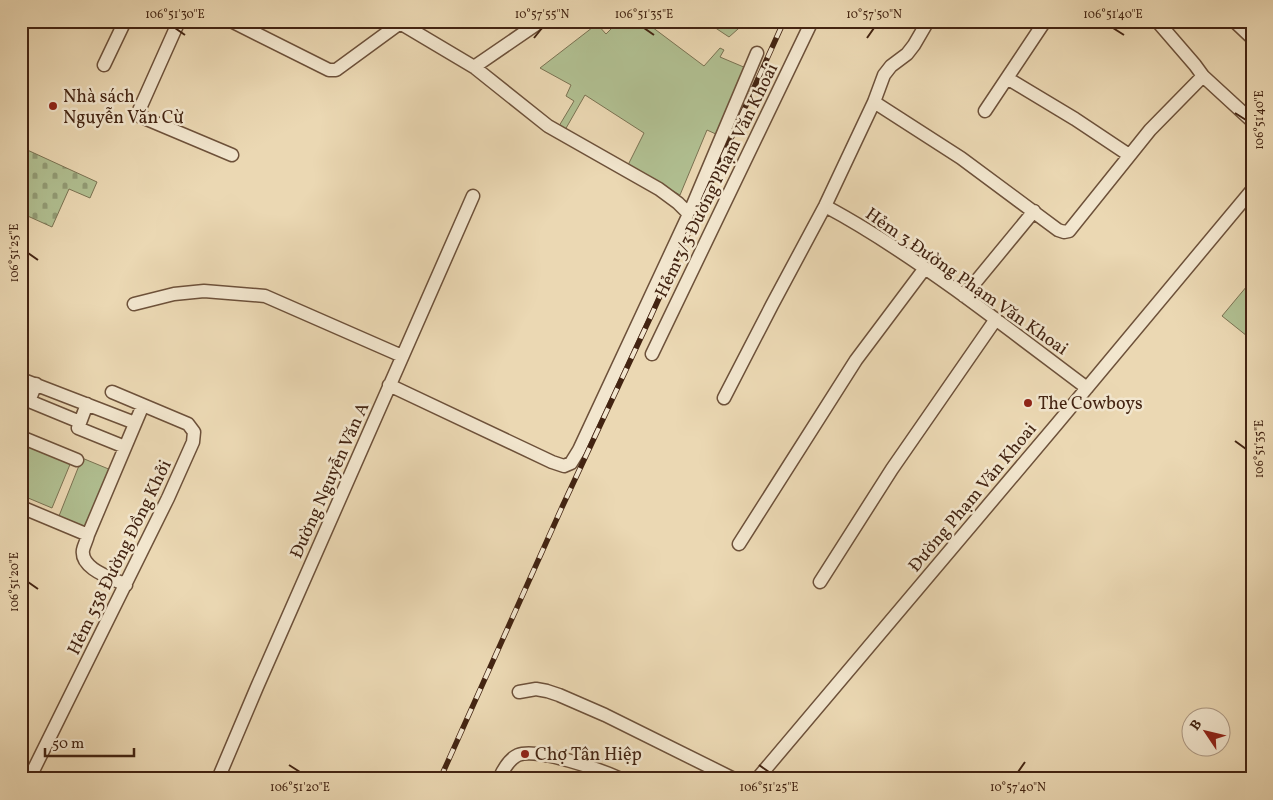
<svg xmlns="http://www.w3.org/2000/svg" width="1273" height="800" viewBox="0 0 1273 800" font-family="Vollkorn,serif">
<defs>
<pattern id="cemetery-stones" width="16" height="16" patternUnits="userSpaceOnUse" patternTransform="scale(1.25)"><rect width="16" height="16" fill="#b1c092"/><path d="M2 7V4a2 2 0 0 1 4 0v3zM10 15v-3a2 2 0 0 1 4 0v3z" fill="#929c76"/></pattern>
</defs>
<rect width="100%" height="100%" fill="#ebd8b3"/>
<filter id="stains"><feTurbulence type="fractalNoise" baseFrequency=".004" numOctaves="4"/><feColorMatrix values="0 0 0 0 .2 0 0 0 0 .09 0 0 0 0 .02 0 0 0 .5 -.17"/></filter>
<radialGradient id="worn" r=".72"><stop offset=".6" stop-color="#630" stop-opacity="0"/><stop offset="1" stop-color="#630" stop-opacity=".3"/></radialGradient>
<path fill="#b1c092" stroke="#7a7252" d="M619,21H644L704,66L720,48L724,50L720,57L746,68L718,135L707,130L680,195L628,165L644,133L585,95L565,130L559,126L574,101L566,96L571,85L540,68L597,24L606,34Z
M705,21H747L729,37Z
M1252,280V340L1222,316Z
M21,442L71,462L52,508L21,495Z
M82,458L111,470L86,527L59,516Z"/>
<path fill="url(#cemetery-stones)" stroke="#7a7252" d="M23,148L97,182L90,198L69,189L52,227L21,213V152Z"/>
<g fill="none" stroke-linecap="round" stroke-linejoin="round">
<g stroke="#6d513a" stroke-width="15">
<path id="minor" d="M179,21L137,115L232,155
M231,21L329,70H336L403,21
M1157,21L1195,65L1203,76L1252,121
M1234,21L1252,38
M104,65L125,21
M474,67L541,21
M1007,78L1075,119L1129,155
M874,102L961,158L1058,230L1064,232L1069,231L1150,130L1203,76
M985,111L1045,21
M825,206C872,231 913,259 956,290C1000,322 1043,355 1087,388
M689,214L757,53
M964,296L1034,211
M134,304L174,294L204,291L265,296L402,356
M652,354L812,21
M21,379L135,423
M36,384L29,401L80,422
M389,385L552,462L564,466L571,463L579,450L689,214L678,203L659,189L548,126L474,67L400,23
M724,398L772,305L825,206L874,102L884,75L891,66L907,54L914,45L928,21
M87,404L78,428L125,447
M21,437L77,460
M21,507L88,535C87,540 84,545 83,550C80,569 112,578 126,585
M88,535L143,405
M739,544L856,360L925,268
M820,582L892,469L996,319
M519,692L536,689L547,691L559,695L605,715L734,779
M29,779L168,498L193,442L194,432L188,424L112,392
M218,779L257,687L473,196
M499,779C503,770 509,759 518,755C537,747 601,770 621,779
M757,779L1056,425L1252,190"/>
</g>
<use href="#minor" stroke="#f2e6ce" stroke-width="12"/>
<g stroke="#432412" stroke-width="5.5">
<path id="rail" d="M440,779L563,505L651,316L784,21"/>
</g>
<use href="#rail" stroke="#f2e6ce" stroke-width="4" stroke-dasharray="11" stroke-linecap="butt"/>
</g>
<path fill="none" stroke="#432412" stroke-width="2" d="M175,28L185,35M644,28L654,35M1113,28L1124,35M534,38L542,28M867,38L874,28M1235,113L1246,120M28,253L38,260M1235,441L1246,449M28,582L38,589M289,765L300,772M759,765L769,772M1018,772L1025,762"/>
<g fill="#8f2418" stroke="#f2e6ce" stroke-width="2">
<circle cx="53" cy="106" r="5"/>
<circle cx="1028" cy="403" r="5"/>
<circle cx="525" cy="754" r="5"/>
</g>
<g text-anchor="middle" stroke-width="5" stroke-linejoin="round" paint-order="stroke">
<g font-size="18" fill="#432412" stroke="#f2e6ce" text-anchor="start">
<text x="63" y="102">Nhà sách<tspan x="63" dy="21">Nguyễn Văn Cừ</tspan></text>
<text x="1038" y="409">The Cowboys</text>
<text x="535" y="760">Chợ Tân Hiệp</text>
</g>
<g font-size="18" fill="#432412" stroke="#f2e6ce">
<text transform="translate(716 180) rotate(-64)" y="6">Hẻm 3/3 Đường Phạm Văn Khoai</text>
<text transform="translate(967 281) rotate(35)" y="6">Hẻm 3 Đường Phạm Văn Khoai</text>
<text transform="translate(329 480) rotate(-66)" y="6">Đường Nguyễn Văn A</text>
<text transform="translate(972 497) rotate(-50)" y="6">Đường Phạm Văn Khoai</text>
<text transform="translate(119 557) rotate(-64)" y="6">Hẻm 538 Đường Đồng Khởi</text>
</g>
</g>
<rect width="1273" height="800" fill="none" stroke="#ebd8b3" stroke-width="55"/>
<g transform="translate(1206 732) rotate(305)"><circle r="24" fill="#f2e6ce" stroke="#ac9883"/>
<path d="M0-4L9 19L0 12L-9 19Z" fill="#8f2418"/>
<text y="-8" font-size="14" font-weight="bold" text-anchor="middle" fill="#432412">B</text>
</g>
<path d="M45 748v8h89v-8" fill="none" stroke="#432412" stroke-width="2.5"/>
<text x="52" y="748" font-size="15" fill="#432412" stroke="#f2e6ce" stroke-width="4" paint-order="stroke">50 m</text>
<rect x="28" y="28" width="1218" height="744" fill="none" stroke="#432412" stroke-width="2"/>
<g font-size="12" text-anchor="middle" fill="#432412">
<text x="175" y="18">106°51'30"E</text>
<text x="542" y="18">10°57'55"N</text>
<text x="644" y="18">106°51'35"E</text>
<text x="874" y="18">10°57'50"N</text>
<text x="1113" y="18">106°51'40"E</text>
<text transform="translate(1259 120) rotate(-90)" y="4">106°51'40"E</text>
<text transform="translate(14 253) rotate(-90)" y="4">106°51'25"E</text>
<text transform="translate(1259 449) rotate(-90)" y="4">106°51'35"E</text>
<text transform="translate(14 582) rotate(-90)" y="4">106°51'20"E</text>
<text x="300" y="791">106°51'20"E</text>
<text x="769" y="791">106°51'25"E</text>
<text x="1018" y="791">10°57'40"N</text>
</g>
<rect width="100%" height="100%" filter="url(#stains)"/>
<rect width="100%" height="100%" fill="url(#worn)"/>
</svg>
